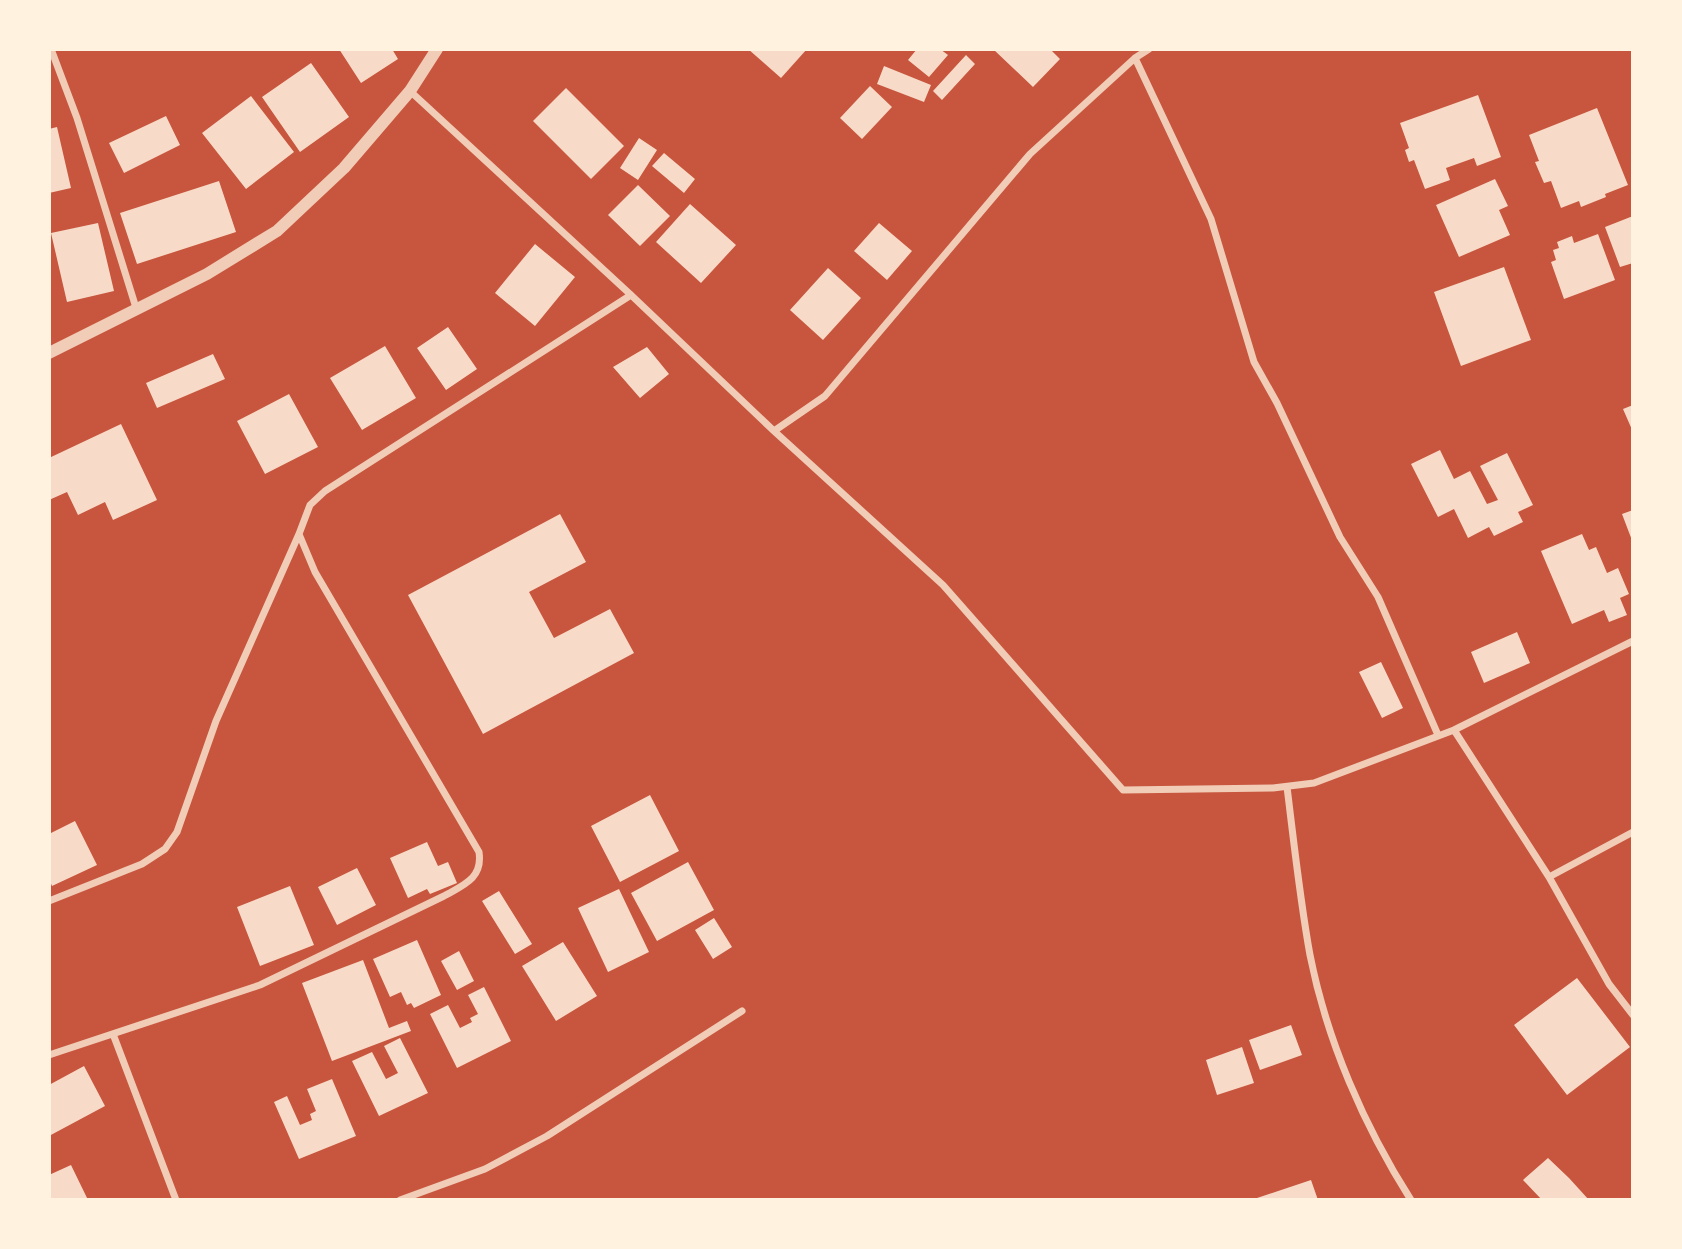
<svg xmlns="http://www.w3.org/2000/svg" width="1682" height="1249" viewBox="0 0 1682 1249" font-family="'Roboto Condensed',sans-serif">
<rect width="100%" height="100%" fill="#c8553d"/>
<path fill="#f7dbc8" d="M339,49H392L398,59L361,83Z
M748,49H807L781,78Z
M917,49H940L948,55L929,77L908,60Z
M993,49H1050L1060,59L1033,87Z
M966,55L975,64L942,100L933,91Z
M311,63L349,117L300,152L262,97Z
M884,66L931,85L924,102L877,84Z
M870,86L892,107L862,139L840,118Z
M566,88L624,146L591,179L533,121Z
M1478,95L1501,157L1477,166L1474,158L1446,168L1450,180L1425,189L1414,160L1409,162L1405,150L1409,148L1400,123Z
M251,96L294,152L246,189L202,133Z
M1597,108L1628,185L1605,194L1606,197L1581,207L1579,201L1561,208L1551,181L1544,183L1535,162L1539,161L1529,135Z
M166,116L180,145L124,173L109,143Z
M57,127L71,188L49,193V129Z
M639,138L657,150L638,180L620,168Z
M664,153L695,179L684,193L652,166Z
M1495,179L1508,206L1499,210L1510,235L1459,257L1436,205Z
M219,181L236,232L137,264L120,213Z
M638,185L670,216L640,246L608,215Z
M690,204L736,245L701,283L656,242Z
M1633,216V263L1620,267L1605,227Z
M98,223L114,291L67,302L51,233Z
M879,223L912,251L887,280L854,251Z
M1598,234L1615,280L1564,299L1551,262L1556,260L1553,250L1559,248L1557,242L1572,236L1574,243Z
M535,244L575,277L535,326L495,293Z
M1504,267L1531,340L1461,366L1434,292Z
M828,268L861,298L823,340L790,310Z
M448,327L477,369L446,390L417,348Z
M385,346L416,398L362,430L330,378Z
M647,347L669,374L640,398L613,367Z
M213,354L225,379L157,408L146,383Z
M289,394L318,447L265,474L237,421Z
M1633,405V432L1623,409Z
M121,424L157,500L113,520L105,502L78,515L67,492L49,500V458Z
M1440,450L1454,479L1470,471L1487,504L1498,500L1480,466L1507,453L1533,505L1518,512L1523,522L1494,536L1489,527L1468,538L1454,509L1438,517L1411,464Z
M1633,510V543L1622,514Z
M560,514L586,562L529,592L554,638L610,609L634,653L483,734L408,595Z
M1582,534L1589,550L1596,547L1607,573L1618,568L1629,594L1620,598L1627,615L1609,622L1604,610L1572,624L1541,551Z
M1517,632L1530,663L1484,683L1471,652Z
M1381,662L1403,708L1382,718L1359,672Z
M650,795L679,851L620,882L591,826Z
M75,821L97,865L52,886L49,879V834Z
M427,842L438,866L448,862L457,883L430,894L427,889L408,898L390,858Z
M688,862L714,910L657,941L631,893Z
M357,868L376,905L337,925L318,887Z
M290,886L314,945L260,966L237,907Z
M619,889L649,952L608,972L578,908Z
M499,891L532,944L515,954L482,901Z
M714,918L732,947L713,959L695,930Z
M417,940L441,995L414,1008L411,1003L407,1005L401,992L390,997L373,959Z
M563,942L597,996L556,1021L522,966Z
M459,951L474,981L457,990L441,961Z
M363,960L389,1028L407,1021L411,1031L332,1061L302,983Z
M1577,978L1630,1047L1567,1095L1514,1025Z
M484,987L511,1041L457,1068L430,1014L448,1005L460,1028L472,1022L470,1018L478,1014L468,995Z
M1291,1025L1302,1055L1260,1070L1249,1040Z
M400,1038L428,1093L379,1116L352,1061L372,1052L386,1079L398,1073L384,1046Z
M1242,1047L1254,1083L1217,1095L1206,1060Z
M84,1066L105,1106L49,1136V1085Z
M332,1079L356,1136L299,1159L274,1102L287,1096L300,1125L312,1120L310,1114L316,1111L307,1089Z
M1548,1158L1569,1178L1589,1200H1542L1523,1180Z
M71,1165L88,1200H49V1175Z
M1311,1180L1318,1200H1258L1257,1198Z"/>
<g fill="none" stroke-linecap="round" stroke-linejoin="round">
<path stroke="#f1ccb7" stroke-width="7" d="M51,49L77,118L137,311
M1135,58L1211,219L1254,362L1277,403L1340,537L1378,597L1438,735
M410,91L631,295L774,431L943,585L1123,790L1273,788L1314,783L1454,730L1633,641
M774,431L825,396L1030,154L1135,58L1149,49
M1454,730L1549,877L1609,984L1633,1015
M1287,787C1294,843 1300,900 1310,955C1327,1041 1364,1126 1411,1200
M1549,877L1633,832
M49,901L142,864L165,849L177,832L216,721L299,534
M113,1034L176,1200
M49,1055L260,985L444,896C464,885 483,878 479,852L315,572L299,534L310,505L325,491L631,295
M400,1200L485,1169L547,1136L742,1011"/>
<path stroke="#f1ccb7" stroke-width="12" d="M49,353L207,274L277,231L344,168L410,91L437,49"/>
</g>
<rect width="1682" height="1249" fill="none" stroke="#fff3e0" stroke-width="102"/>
</svg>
